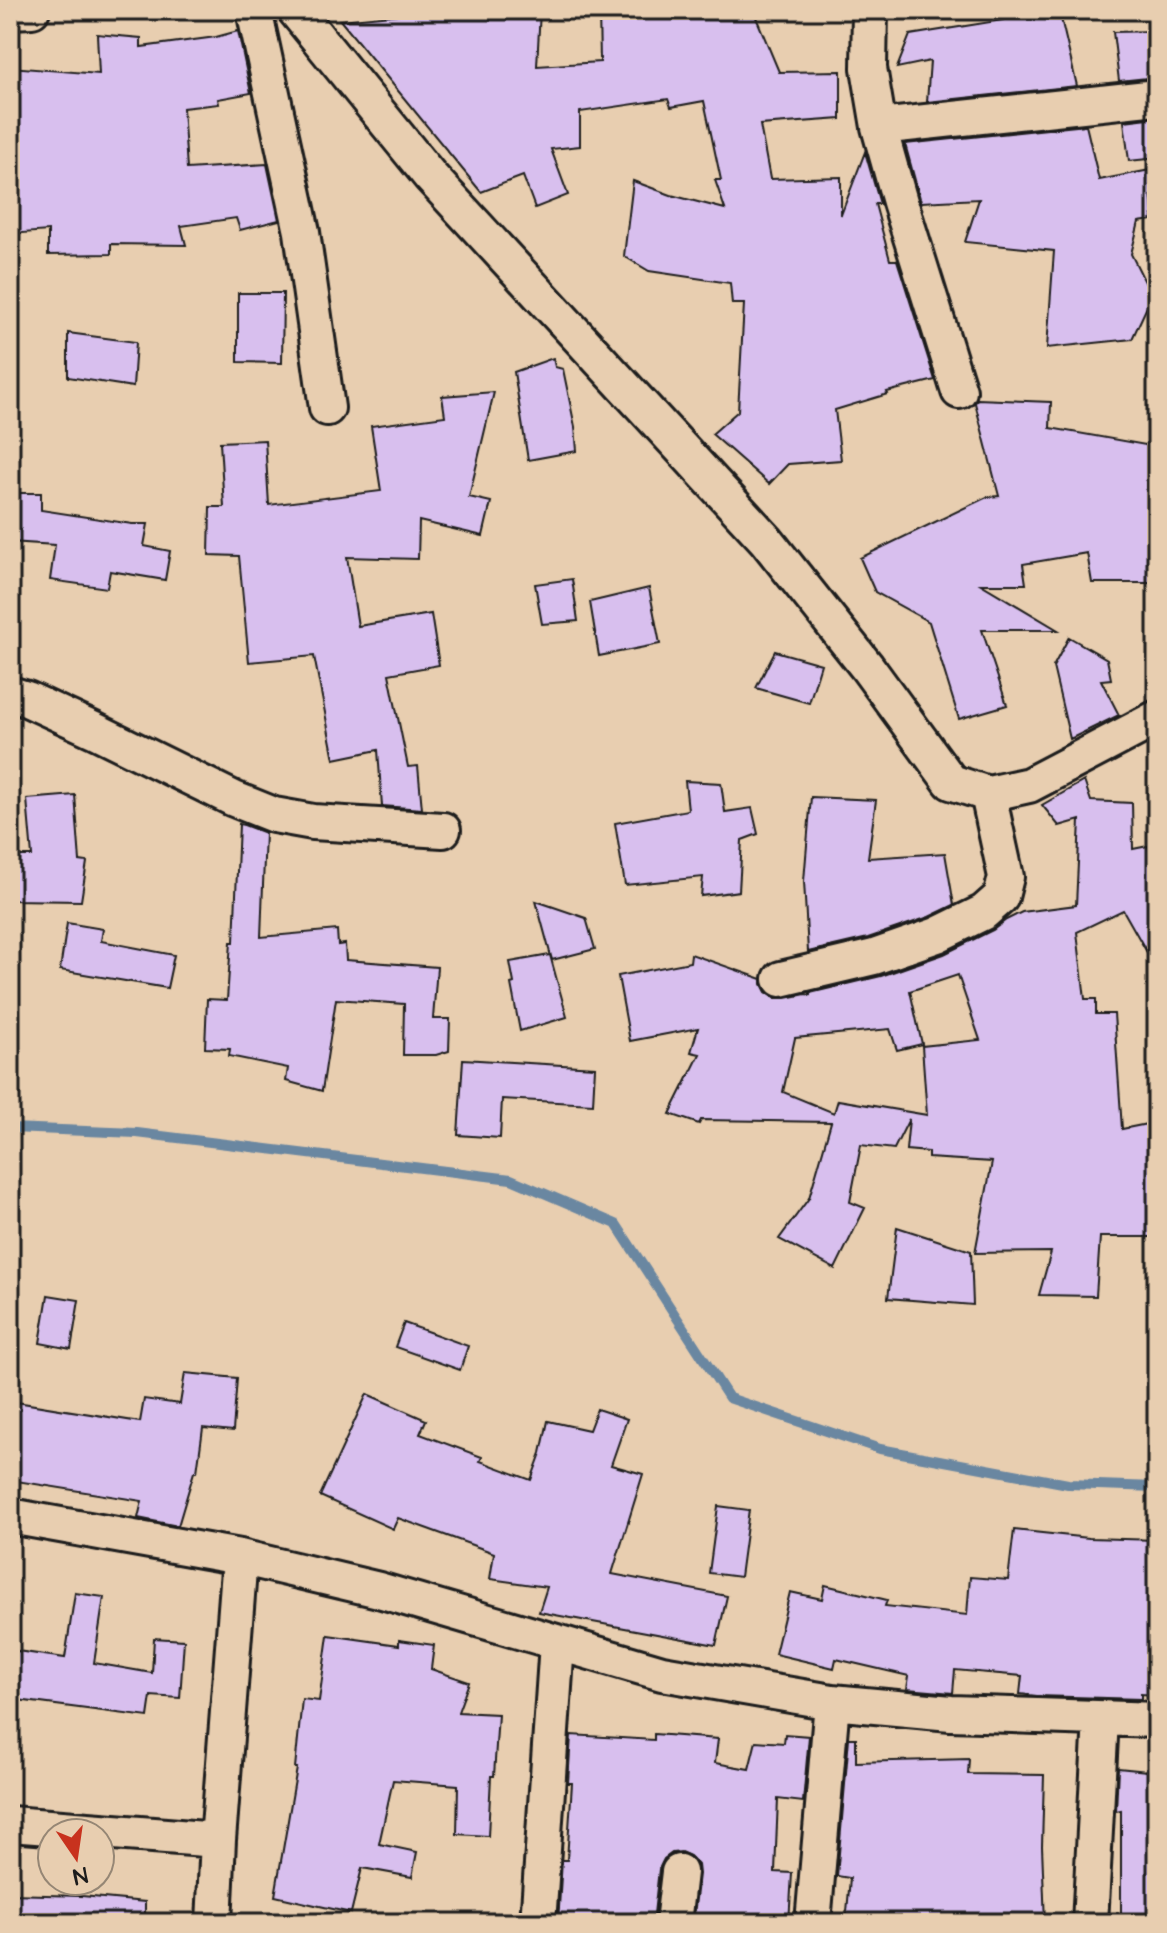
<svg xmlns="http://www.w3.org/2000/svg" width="1167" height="1933" viewBox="0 0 1167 1933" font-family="'Architects Daughter',sans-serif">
<rect width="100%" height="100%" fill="#e8ceb0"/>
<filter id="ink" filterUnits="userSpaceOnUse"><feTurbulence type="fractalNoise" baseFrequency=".0125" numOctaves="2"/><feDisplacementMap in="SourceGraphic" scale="16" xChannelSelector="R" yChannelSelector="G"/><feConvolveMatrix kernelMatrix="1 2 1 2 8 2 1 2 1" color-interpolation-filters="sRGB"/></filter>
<g filter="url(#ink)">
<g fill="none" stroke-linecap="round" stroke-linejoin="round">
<path stroke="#6a87a1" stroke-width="10" d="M10,1128L137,1133L511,1179L616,1224L729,1398L880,1449L1068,1484L1157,1487"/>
</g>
<path fill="#d8bfee" stroke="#1c1c1c" stroke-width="2" fill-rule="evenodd" d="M443,10H540L537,66L600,62L599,10H753L779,72L841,71V119L760,125L770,179L841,177V215L865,152L880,204H875L890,260H897L935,380L887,392L888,394L835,410L841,460L788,464L769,484L712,434L738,411L744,304H732L730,283L649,271L624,256L633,181L671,195L725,209L715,180H721L704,101L671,107L668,99L580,112V146L551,149L568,195L535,208L523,176L481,192L340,20Z
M1002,10H1059L1077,86L927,102L930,61L897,68L910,35L1003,20Z
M238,31L251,93L218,99L219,104L183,108L187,169L267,164L279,220L240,230L236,218L181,226L186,245L111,244V254L48,255V231L10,234V67L99,74L97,34L141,38V47L216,37Z
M1157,31V77L1119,81L1113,32Z
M1157,117V158L1129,161L1124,121Z
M1086,125L1099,180L1150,170L1153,220L1139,222L1131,254L1152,296L1132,339L1047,348L1054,251L965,242L979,199L921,202L905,144Z
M238,293H283L282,363L238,362Z
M68,333L136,342L133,387L68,377Z
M553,358L555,367L563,369L575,427L577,451L528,460L514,372Z
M494,392L469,497L491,502L483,536L419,521L418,559L347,557L358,626L431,614L439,665L389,674L408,767L418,766L422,809L382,806L378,750L334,759L314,656L249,662L239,556L209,555L210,507H224L220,442L265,440L269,505L381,491L371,426L445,416L442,396Z
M977,399L1051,402L1050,428L1157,447V583H1092L1087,553L1023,564L1026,584H981L1058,630H982L1007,705L959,719L929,622L875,592L860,558L987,497L999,496L975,403Z
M10,493H41V510L132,524H148L144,546L170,551L165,580L110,571L107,588L50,580L55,545L10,542Z
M572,579L578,621L542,624L535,584Z
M649,588L660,644L599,656L590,602Z
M1069,637L1107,659L1111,679L1101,680L1119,715L1070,739L1053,667Z
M775,651L821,664L809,703L756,688Z
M685,781L721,783L725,812L752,808L758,834L742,840L739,891L701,896L703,877L625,885L615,823L688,810Z
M1084,781L1091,801L1132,803L1133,849L1148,846L1157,875V970L1123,910L1077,932L1085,999H1096V1014H1114L1122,1129L1157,1122V1237H1100L1096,1296L1039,1295L1051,1252L975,1253L992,1162L928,1158V1152L906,1150L909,1119L894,1149L861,1145L850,1202L865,1208L835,1269L779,1239L809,1198L831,1122L701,1120L699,1124L670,1114L700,1054L691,1052L698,1028L630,1041L618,976L690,962L691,954L762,979V984L766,992L775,998H786L806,994L810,995V993L881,976L944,954L993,930L1006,920L1022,912L1076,905L1080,820L1059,826L1042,805ZM958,975L980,1040L922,1046L927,1115L838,1100L834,1113L783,1092L795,1038L890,1029L897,1050L922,1044L910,991Z
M75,795L80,861L87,862L81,901L10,900V856H32L27,799Z
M811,797L876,800L868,858L945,853L954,905L929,917L868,938L808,952L804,881Z
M239,824L244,825L265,833L261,937L337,930L338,945L345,944L346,960L437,967L433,1019H450L449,1051L436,1055H403L404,1004L336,999L322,1091L286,1081L288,1068L229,1056L230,1049L205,1048L207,999L227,1000L231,942H234Z
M536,901L586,918L595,949L552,960Z
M67,923L103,929L101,941L174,955L167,988L60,970Z
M550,955L567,1017L520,1031L511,984L514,983L510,962Z
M463,1059L595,1067L593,1104L502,1099L500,1138L458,1135Z
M897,1227L971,1251L973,1305L888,1298Z
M48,1295L79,1300L71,1349L40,1343Z
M404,1323L468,1346L460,1370L395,1347Z
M185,1373L237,1378L233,1431L203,1428L197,1472H194L178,1526L138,1518L142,1501L10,1480V1401L140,1422L144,1399L180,1404Z
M367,1394L426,1420L420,1434L482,1457L480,1461L531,1480L541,1453L548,1421L589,1430L597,1409L627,1419L611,1465L643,1474L612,1574L727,1596L716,1645L539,1612L547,1587L490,1579L494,1553L398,1518L393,1529L320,1496Z
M718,1506L749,1510L740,1577L709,1573Z
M1014,1530L1089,1538L1157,1540V1695L1141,1694V1699L1037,1696L1020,1694L1022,1676L955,1670L953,1693L907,1689L909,1676L836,1659L834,1668L775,1654L790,1592L822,1599L825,1585L887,1600L885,1606L967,1615L970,1577L1008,1580Z
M75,1593L104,1597L94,1663L152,1673L154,1638L184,1640L180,1698L151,1696L148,1717L10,1699V1650L65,1658Z
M328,1635L399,1645V1640L434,1645L431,1669L469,1682L458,1712L498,1714L494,1776H491L488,1836L457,1834L458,1785L393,1780L379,1844L417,1852L412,1877L362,1868L351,1913L275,1896L297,1768H295L302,1699L319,1701Z
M654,1734L718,1739L715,1763L749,1769L756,1741L784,1743L785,1734L809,1736L803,1802L778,1799L775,1872L792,1873L789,1923H693L699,1874L698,1865L690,1856L681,1852L672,1853L664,1859L659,1869L653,1923H558L562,1860H567L572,1783H568L571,1735L654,1740Z
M849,1738H856V1762L969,1759L968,1774L1044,1775L1042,1846L1045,1923H846L850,1878L837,1876Z
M1118,1768L1157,1772V1923H1121V1810L1116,1811Z
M10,1894L82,1896L145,1902V1923H10Z"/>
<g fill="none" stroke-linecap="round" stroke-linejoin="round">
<g stroke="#1c1c1c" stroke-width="40">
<path id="minor" d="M254,10L302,232L327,408
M295,10L430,176L766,540L867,667L951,782L988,794L1029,785L1157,718
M870,10L869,68L879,127L900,202L959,391
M10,11L32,10
M879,127L1157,97
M10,694L27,699L94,730L234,799L274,815L313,822L443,830
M781,979L874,957L937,935L984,912L1001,897L1006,877L988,794
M10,1516L240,1557L379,1590L662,1673L832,1702L951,1713L1157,1720
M10,1824L218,1840
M214,1923L218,1840L240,1557
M538,1923L557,1643
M673,1923L679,1872
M813,1923L832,1702
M1090,1923L1101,1719"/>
</g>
<use href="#minor" stroke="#e8ceb0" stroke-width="34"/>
</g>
</g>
<rect width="1167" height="1933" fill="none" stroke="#e8ceb0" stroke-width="40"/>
<rect x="20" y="20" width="1127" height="1893" fill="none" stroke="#1c1c1c" stroke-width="3" filter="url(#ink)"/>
<g transform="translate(76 1857) rotate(167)"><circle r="38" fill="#e8ceb0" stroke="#968775" stroke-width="2"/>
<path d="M0-6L14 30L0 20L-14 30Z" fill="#c8321e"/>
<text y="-12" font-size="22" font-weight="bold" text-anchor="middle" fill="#1c1c1c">N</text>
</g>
</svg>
